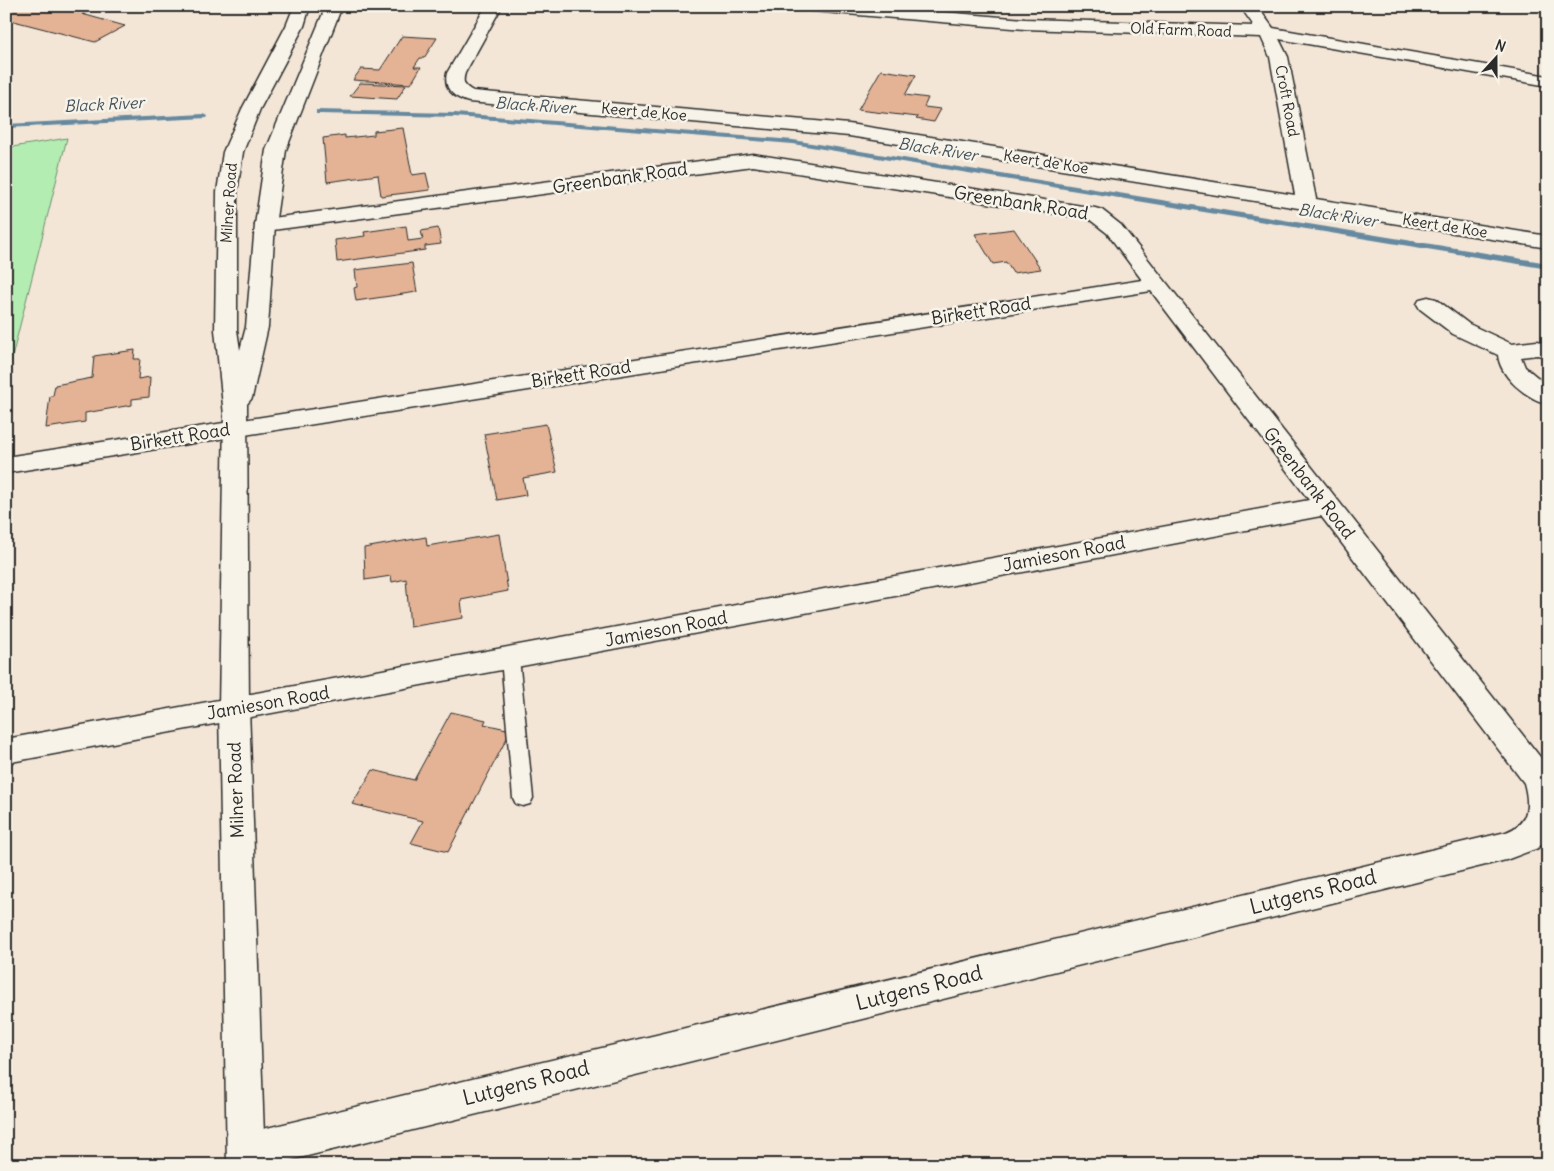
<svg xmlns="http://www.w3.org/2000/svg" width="1554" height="1171" viewBox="0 0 1554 1171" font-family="Delius,sans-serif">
<rect width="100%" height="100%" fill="#f3e6d7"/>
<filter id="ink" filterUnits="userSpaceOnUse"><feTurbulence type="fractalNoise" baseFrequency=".02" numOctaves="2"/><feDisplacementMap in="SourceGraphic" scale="10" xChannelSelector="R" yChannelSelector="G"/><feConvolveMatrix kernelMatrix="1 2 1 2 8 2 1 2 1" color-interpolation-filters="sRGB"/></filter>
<g filter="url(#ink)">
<path fill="#b3edb2" stroke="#6f8c6e" d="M67,138L6,381V148Z"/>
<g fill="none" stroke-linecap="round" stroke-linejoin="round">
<path fill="#66899f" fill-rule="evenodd" d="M316,110L455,113L793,140L1548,263V269L793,144L455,117L319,114H316Z
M204,114L208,116L207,118L6,128V124Z"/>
</g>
<path fill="#e4b395" stroke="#2b2b2b" d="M6,6H68L87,12L82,14L125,26L95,42L6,19Z
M402,36L437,38L424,58H420L414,67H421L411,84L353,80L361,69L380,70Z
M881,70L916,75L905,95L928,98L924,107L941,109L934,122L916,119L918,117L858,110Z
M360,83L406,85L397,99L350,96Z
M403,128L412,175L426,173L430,190L381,196L378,175L327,182L323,138L345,135V138L374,135V131Z
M406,226L408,241L423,239L421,231L438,228L441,244L425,246V250L337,262L335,240L365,236L364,232Z
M1014,229L1041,269L1013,273L1006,262L993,264L975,234Z
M412,263L417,292L356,301L354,288L357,287L355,270Z
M135,350L134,359H140L138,379L150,377L149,397L132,399V405L85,413V422L46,428L50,396H53L55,385L92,378L94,356Z
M546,424L557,472L523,478L526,495L497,500L484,434Z
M499,534L508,591L461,600L463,618L410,627L406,579L392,582L391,576L365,580L364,548L426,537L427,546Z
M451,712L486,720L484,724L511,730L448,852L411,843L423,821L352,804L373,770L414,780Z"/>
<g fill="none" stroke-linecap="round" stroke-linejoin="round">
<g stroke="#2b2b2b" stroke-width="3">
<path id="service" d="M510,651L516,653L519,658L533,798L530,804L523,806L516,804L513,798L501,658L504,653Z"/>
</g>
<g stroke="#2b2b2b" stroke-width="3">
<path id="minor" d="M486,6H502L465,73C462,83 464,86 473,91L849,124L1295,195L1270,57L1261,37L1025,29L811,11L803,6H874L1025,19L1254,26L1240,6H1257L1273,28L1548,76V86L1279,39L1288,57L1316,199L1548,236V248L849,136L469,102C454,98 443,89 447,73Z
M753,154L1095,208L1102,210L1121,225L1548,767V838L1538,848L1506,860L271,1165H232L227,1152L233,1139L246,1133L1506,832C1529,824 1530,805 1524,783L1321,516L6,763V739L1309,500L1151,291L6,473V457L1142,280L1107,233L1089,219L753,166L265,231L258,229L255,225L258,221L265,219Z
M1428,297L1436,299L1469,324L1512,344L1537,341L1548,343V357L1537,355L1521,357L1525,367L1548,386V404C1527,399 1500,377 1498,355L1453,334L1420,309L1417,304L1420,299Z"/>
</g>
<g stroke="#2b2b2b" stroke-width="3">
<path id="secondary" d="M294,6H310L304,26L260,109L243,152L237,192V330L240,350L246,327L255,225L266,150L326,6H342L286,150L275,225L268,327L252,398L247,404L249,708L265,1165H227L219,708L224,415L215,330L217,192L223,152L242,109L286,26Z"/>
</g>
<use href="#service" fill="#f7f3e8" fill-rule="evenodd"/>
<use href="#minor" fill="#f7f3e8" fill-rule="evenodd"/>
<use href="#secondary" fill="#f7f3e8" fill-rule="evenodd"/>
</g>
</g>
<g text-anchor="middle" stroke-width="5" stroke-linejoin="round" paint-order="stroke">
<g font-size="15" fill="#2b2b2b" stroke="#f7f3e8">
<text transform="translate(1181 30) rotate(2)" y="5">Old Farm Road</text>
<text transform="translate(1287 101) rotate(79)" y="5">Croft Road</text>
<text transform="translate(644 112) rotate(5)" y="5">Keert de Koe</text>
<text transform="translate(1046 162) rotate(9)" y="5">Keert de Koe</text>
<text transform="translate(229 203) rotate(-86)" y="5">Milner Road</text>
<text transform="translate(1445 226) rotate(9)" y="5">Keert de Koe</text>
</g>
<g font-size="16" font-style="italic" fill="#44525c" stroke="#f7f3e8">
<text transform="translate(104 104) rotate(-3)" y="6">Black River</text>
<text transform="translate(535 105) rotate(4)" y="6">Black River</text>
<text transform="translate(938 149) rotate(9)" y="6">Black River</text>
<text transform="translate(1338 215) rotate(9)" y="6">Black River</text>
</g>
<g font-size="18" fill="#2b2b2b" stroke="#f7f3e8">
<text transform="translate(620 178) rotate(-8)" y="6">Greenbank Road</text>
<text transform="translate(1021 203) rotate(9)" y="6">Greenbank Road</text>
<text transform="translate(981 311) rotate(-9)" y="6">Birkett Road</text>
<text transform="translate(581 374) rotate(-9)" y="6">Birkett Road</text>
<text transform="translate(180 437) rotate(-9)" y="6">Birkett Road</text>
<text transform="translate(1309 483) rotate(52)" y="6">Greenbank Road</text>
<text transform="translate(1064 554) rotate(-11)" y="6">Jamieson Road</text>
<text transform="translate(666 629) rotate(-11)" y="6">Jamieson Road</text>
<text transform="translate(268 703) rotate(-10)" y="6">Jamieson Road</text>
<text transform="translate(236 790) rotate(-92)" y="6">Milner Road</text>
</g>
<g font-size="21" fill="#2b2b2b" stroke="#f7f3e8">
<text transform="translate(1313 892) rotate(-14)" y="7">Lutgens Road</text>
<text transform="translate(919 988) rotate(-14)" y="7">Lutgens Road</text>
<text transform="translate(526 1083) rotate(-14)" y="7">Lutgens Road</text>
</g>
</g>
<rect width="1554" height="1171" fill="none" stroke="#f7f3e8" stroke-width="25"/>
<rect x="12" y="12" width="1529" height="1146" fill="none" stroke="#2b2b2b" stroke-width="2" filter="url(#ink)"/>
<g transform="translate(1496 58) rotate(21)" stroke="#f7f3e8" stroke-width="4" paint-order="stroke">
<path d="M0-4L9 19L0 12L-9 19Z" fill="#2b2b2b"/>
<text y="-8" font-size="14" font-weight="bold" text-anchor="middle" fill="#2b2b2b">N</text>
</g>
</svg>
